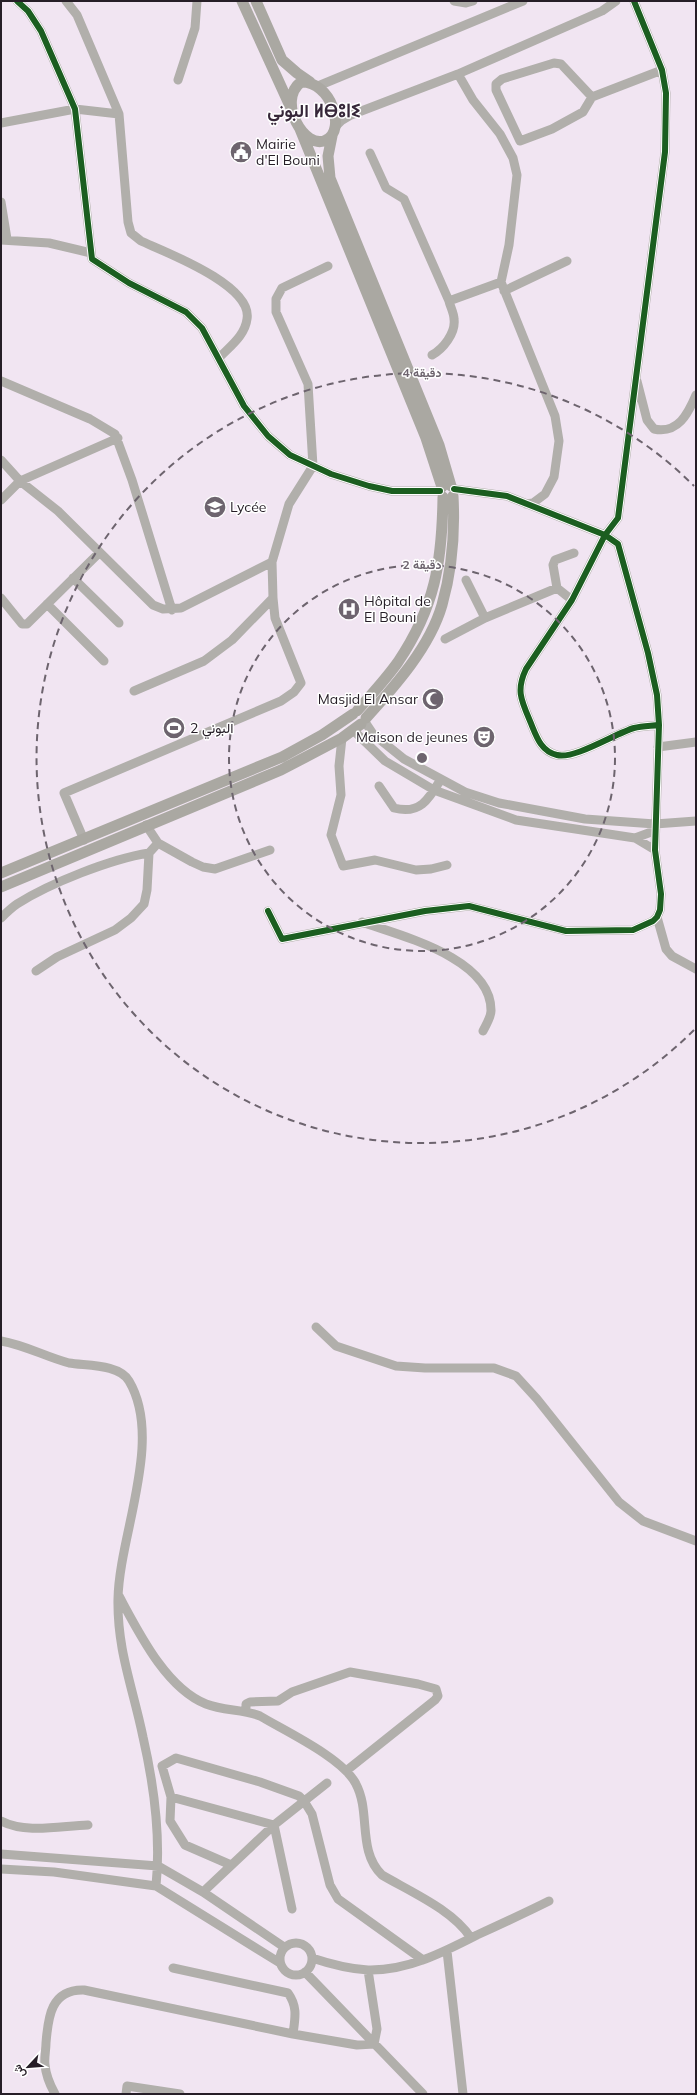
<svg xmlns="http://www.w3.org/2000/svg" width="697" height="2095" viewBox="0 0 697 2095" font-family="Mulish,Vazirmatn,'Noto Sans Tifinagh',sans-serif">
<rect width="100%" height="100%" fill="#f1e5f2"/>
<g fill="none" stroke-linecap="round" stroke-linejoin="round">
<path stroke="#b1afab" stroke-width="9" d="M17,1L28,11L41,31L75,109L92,259L129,283L186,312L202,328L244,406L268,436L290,455L331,474L369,486L392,491H440
M66,1L77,15L119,114L128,222L131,233L141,241C165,252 253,285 247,319C245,336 229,347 219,358
M454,1L466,3L473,1
M458,74L473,100L500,134L513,158L517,175L509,245L501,282L555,416L559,441L554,477L545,494L533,503L526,504
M178,80L195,28L197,1
M318,86L523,1
M592,97L561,64L554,63L502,79L496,84V90L520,141L552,129L583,112L592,97L662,70
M1,123L75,109L119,114
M335,127L341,121L351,115L458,74L602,11L616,1
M370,153L386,188L404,199L449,301L501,282
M1,202L7,239
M1,240L49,243L91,253
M504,291L567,261
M432,355C443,349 456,333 454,319C454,313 450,306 449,301
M1,381L90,419L115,434L132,480L172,610
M637,381L647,420L654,429C678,434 688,414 696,395
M1,460L20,481L58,511L153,605L163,609L181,608L272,562L289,504L313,466L308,384L276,312V299L282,288L328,266
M454,489L507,496L605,535L618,518L665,152L666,93L662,70L634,1
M1,500L20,481L118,438
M73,578L119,623
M466,580L485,618
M557,588L553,565L555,560L574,553
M1,598L22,624H27L99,553
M47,604L104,661
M445,639L485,618L557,588L572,600
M134,691L204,661L232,640L273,598
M365,722L373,734L404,759L465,792L499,803L585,819L655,824L696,821
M353,730L385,761L434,790L516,820L635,838L654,831
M342,738L339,766L341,795L331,835L343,866L375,860L416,870L431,869L447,865
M658,747L696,742
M379,786L394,808C420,815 429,799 441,779
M146,825L158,843L192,862L203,867L215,869L270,850
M635,838L655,850
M84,840L64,793L281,701L294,692L301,683L275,618L273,598L272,562
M268,911L282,939L425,911L469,906L566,931L633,930L653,921L657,917L660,910L661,894L655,850L659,725L657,695L648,653L618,544L605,535L572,600L526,669C516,690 521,700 530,721C536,735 540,751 557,755C574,760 616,733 634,728C642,726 651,726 659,725
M657,917L666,949L672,956L696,969
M1,918C6,913 11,908 17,904C50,883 111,859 149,853
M362,922C401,936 492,958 491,1011C491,1017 486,1025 483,1031
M36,971L57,957L115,930L131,918L144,904L147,890L149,853L158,843
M316,1327L336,1346L396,1366L425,1368H494L516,1376L537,1399L619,1502L643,1521L696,1541
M1,1341C25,1345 46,1357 69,1363C87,1366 119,1364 129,1381C164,1440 119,1535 118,1599C117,1650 133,1688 143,1737C154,1785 161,1836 156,1886
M119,1596C139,1633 166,1688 206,1704C224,1711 243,1709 260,1716C285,1731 343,1758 356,1784C371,1812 357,1851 382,1875C411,1892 453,1910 471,1938
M246,1711V1704L250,1702L278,1701L292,1692L350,1672L418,1684L436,1689L438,1696L435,1700L346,1771
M171,1797L274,1825L292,1909
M1,1821C26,1834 60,1826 88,1825
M1,1854L158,1866L203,1892L284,1947
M231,1865L185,1845L170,1821L171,1797L162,1766L176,1758L260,1782L299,1796L304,1801L312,1814L330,1885L338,1899L423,1960
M1,1869L54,1872L156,1886L280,1963
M203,1892L274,1825L327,1783
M280 1959a16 16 0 1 1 32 0a16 16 0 1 1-32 0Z
M447,1951L463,2094
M312,1958C330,1964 349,1969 368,1970C407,1971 444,1952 477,1935C501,1924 525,1913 549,1901
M173,1968L288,1993C298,2007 295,2018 293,2034
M305,1972L423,2094
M55,2094C50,2085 46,2076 45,2065C44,2058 46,2050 46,2043C48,2017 51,1989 84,1990L293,2034L357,2045L374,2044L377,2029L368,1970
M126,2094L127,2086L180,2094"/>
<path stroke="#aaa8a2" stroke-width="11" d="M242,1L290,106
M256,1L282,60L297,73L310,82
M301,82C331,81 347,130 326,140C305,151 276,101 301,82Z
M300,129L426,438L442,487
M332,136L328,156L330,178L439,445L451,486
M357,711C371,695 386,679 398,662C435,607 442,563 443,497
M366,718C395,686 430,647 442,605C452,570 455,533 453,496
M1,873L282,757L322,735L353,714
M1,887L281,770L342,738L361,724"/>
<g stroke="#fff" stroke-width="8">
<path id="cycleway" d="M17,1L28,11L41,31L75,109L92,259L129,283L186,312L202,328L244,406L268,436L290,455L331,474L369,486L392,491H440
M454,489L507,496L605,535L618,518L665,152L666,93L662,70L634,1
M268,911L282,939L425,911L469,906L566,931L633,930L653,921L657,917L660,910L661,894L655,850L659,725L657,695L648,653L618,544L605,535L572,600L526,669C516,690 521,700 530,721C536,735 540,751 557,755C574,760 616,733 634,728C642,726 651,726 659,725"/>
</g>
<use href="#cycleway" stroke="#1b5e20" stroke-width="6"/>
</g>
<g fill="none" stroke="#6d646e" stroke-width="2" stroke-dasharray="7 5">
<circle cx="422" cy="758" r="193"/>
<path d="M694 1030A385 385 0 1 1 694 486"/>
</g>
<defs>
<g id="civic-disc" transform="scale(1.15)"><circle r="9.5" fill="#6d646e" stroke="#fff"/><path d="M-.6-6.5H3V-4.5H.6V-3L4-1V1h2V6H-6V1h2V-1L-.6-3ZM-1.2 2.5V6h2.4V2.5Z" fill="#fff"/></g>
<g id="school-disc" transform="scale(1.15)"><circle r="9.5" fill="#6d646e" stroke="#fff"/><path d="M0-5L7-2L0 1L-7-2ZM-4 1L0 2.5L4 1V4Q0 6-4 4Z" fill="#fff"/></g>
<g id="hospital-disc" transform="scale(1.15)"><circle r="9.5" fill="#6d646e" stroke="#fff"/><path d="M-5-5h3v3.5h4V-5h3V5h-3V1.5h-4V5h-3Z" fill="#fff"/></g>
<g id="mosque-disc" transform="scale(1.15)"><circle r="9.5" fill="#6d646e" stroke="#fff"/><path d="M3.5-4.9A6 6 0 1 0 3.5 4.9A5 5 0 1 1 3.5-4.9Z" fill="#fff"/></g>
<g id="stadium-disc" transform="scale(1.15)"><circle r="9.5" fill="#6d646e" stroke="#fff"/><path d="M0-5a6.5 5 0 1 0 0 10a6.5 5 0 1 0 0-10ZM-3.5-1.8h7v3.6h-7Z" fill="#fff"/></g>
<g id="theatre-disc" transform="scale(1.15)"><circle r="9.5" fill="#6d646e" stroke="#fff"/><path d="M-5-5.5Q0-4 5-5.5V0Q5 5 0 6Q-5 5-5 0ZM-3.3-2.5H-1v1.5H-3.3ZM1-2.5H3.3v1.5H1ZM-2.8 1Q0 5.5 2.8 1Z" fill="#fff"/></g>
</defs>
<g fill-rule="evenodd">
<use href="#civic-disc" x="241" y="152"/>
<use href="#school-disc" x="215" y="507"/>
<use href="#hospital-disc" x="349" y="609"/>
<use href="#mosque-disc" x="433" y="699"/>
<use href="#stadium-disc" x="174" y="728"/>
<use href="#theatre-disc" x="484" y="737"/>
</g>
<g text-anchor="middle" stroke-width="3" stroke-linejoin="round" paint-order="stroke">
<g font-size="14" fill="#261e27" stroke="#fff" text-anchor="start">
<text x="256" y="149">Mairie<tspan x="256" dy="16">d'El Bouni</tspan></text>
<text x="230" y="512">Lycée</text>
<text x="364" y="606">Hôpital de<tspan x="364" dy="16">El Bouni</tspan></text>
<text x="418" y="704" text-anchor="end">Masjid El Ansar</text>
<text x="190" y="733">البوني 2</text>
<text x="468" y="742" text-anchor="end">Maison de jeunes</text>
</g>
<g font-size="18" font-weight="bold" fill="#362739" stroke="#fff">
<text x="314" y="117">البوني ⵍⴱⵓⵏⵉ</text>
</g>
</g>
<circle cx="422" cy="758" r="6" fill="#6d646e" stroke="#fff" stroke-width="2"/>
<g font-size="12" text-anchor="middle" font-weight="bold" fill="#6d646e" stroke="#fff" stroke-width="3" stroke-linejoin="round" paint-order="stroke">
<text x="422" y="377">4 دقيقة</text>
<text x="422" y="569">2 دقيقة</text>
</g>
<rect width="697" height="2095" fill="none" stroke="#261e27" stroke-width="4"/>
<g transform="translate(28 2067) rotate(244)" stroke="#ffffff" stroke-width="3" paint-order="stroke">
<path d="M0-3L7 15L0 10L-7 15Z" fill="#261e27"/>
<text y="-6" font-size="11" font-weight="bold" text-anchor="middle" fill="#261e27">ش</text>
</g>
</svg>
